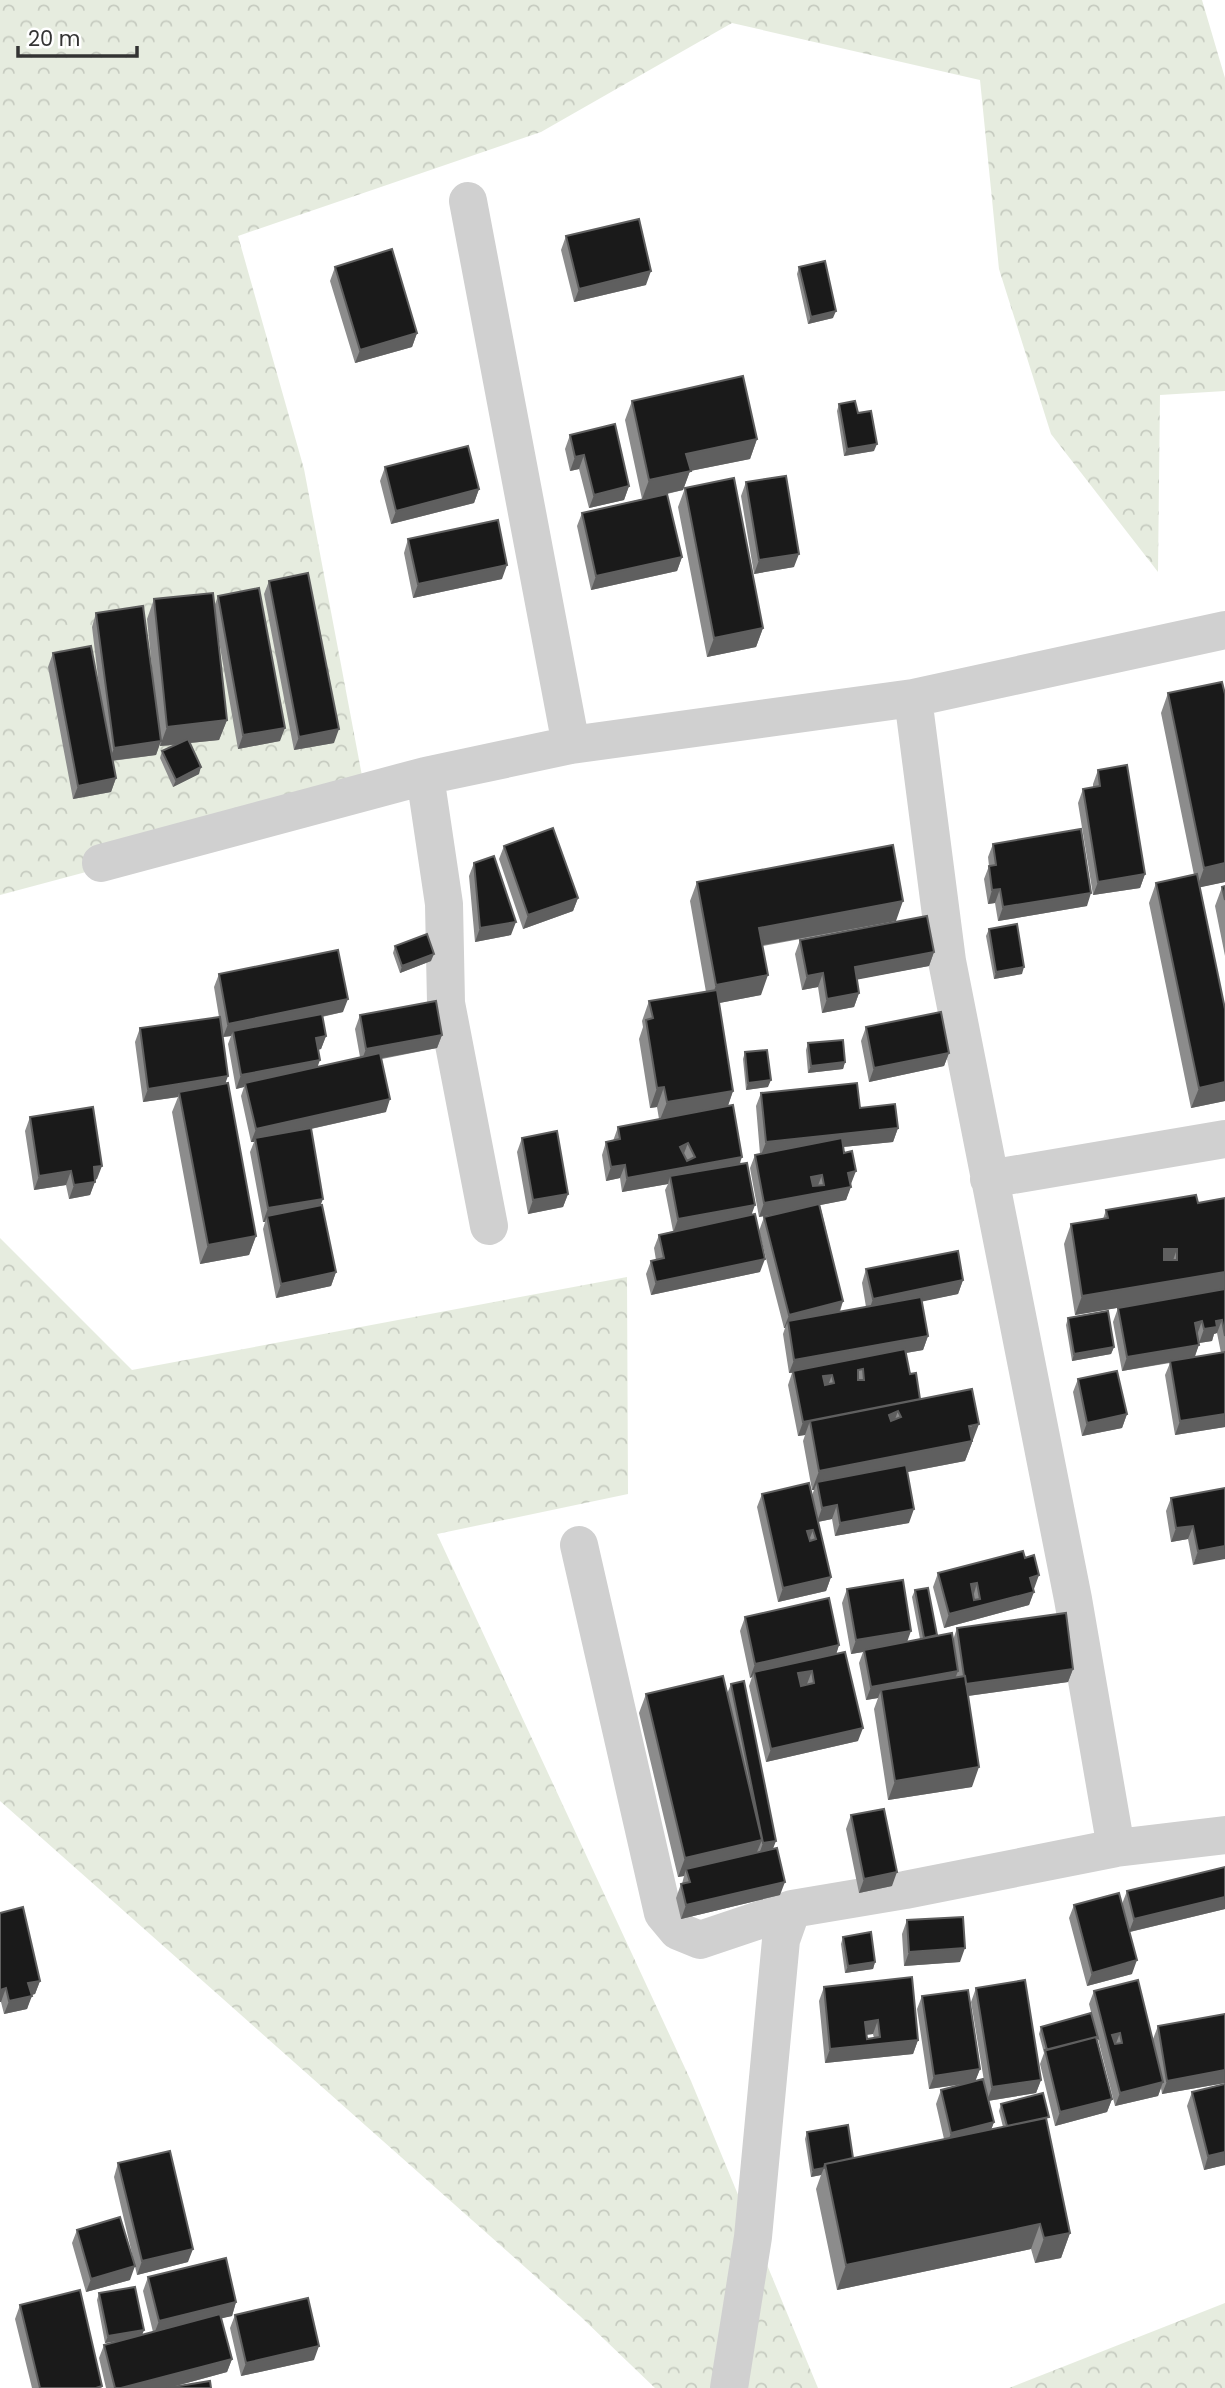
<svg xmlns="http://www.w3.org/2000/svg" width="1225" height="2388" viewBox="0 0 1225 2388" font-family="Poppins,sans-serif">
<defs>
<pattern id="forest-crowns" width="20" height="18" patternUnits="userSpaceOnUse" patternTransform="scale(1.75)"><rect width="20" height="18" fill="#e6ecdf"/><path d="M2 6a3 3 0 1 1 6 0M12 15a3 3 0 1 1 6 0" fill="none" stroke="#c6cbc0"/></pattern>
</defs>
<rect width="100%" height="100%" fill="#fff"/>
<path fill="url(#forest-crowns)" d="M0,0H1202L1225,78V391L1160,395L1158,572L1051,434L999,269L980,80L732,23L541,132L238,236L304,469L366,797L0,895Z
M0,1238L132,1370L627,1277L628,1494L437,1534L691,2081L818,2388H655L580,2316L0,1801Z
M1225,2303V2388H1009Z"/>
<g fill="none" stroke-linecap="round" stroke-linejoin="round">
<path stroke="#d0d0d0" stroke-width="38" d="M468,201L571,745
M913,698L947,961L1073,1599L1116,1848
M425,776L444,904L446,1003L489,1226
M101,863L425,776L571,745L913,698L1225,630
M989,1179L1225,1139
M579,1545L663,1913L678,1931L700,1940L792,1909
M729,2388L753,2237L781,1940L792,1909L905,1890L1116,1848L1225,1835"/>
</g>
<path fill="#8c8c8c" fill-rule="evenodd" d="M566,236L646,285L574,302L561,250Z
M335,267L417,333L412,347L355,363L330,281Z
M799,267L833,318L808,324L797,274Z
M632,401L757,439L750,459L690,471L683,490L667,494L682,557L677,571L591,590L577,526L582,513L642,499L625,420Z
M839,404L874,451L844,456L837,411Z
M570,435L629,486L624,500L589,508L579,469L570,471L565,449Z
M385,467L479,489L474,503L391,524L380,481Z
M746,482L794,567L754,574L741,496Z
M685,488L763,628L756,647L707,657L678,507Z
M408,539L502,579L413,598L404,553Z
M269,581L334,743L294,750L264,594Z
M218,596L280,741L238,749L217,630L227,720L219,740L190,743L199,774L173,787L160,758L162,751L176,745L160,746V743L156,755L112,761L116,778L111,792L73,799L48,667L53,653L101,702L92,627L96,613L156,708L147,619L154,599L214,607Z
M1168,693L1225,882L1200,887L1225,1009V1101L1191,1108L1149,903L1156,883L1194,875L1161,713Z
M1098,770L1145,874L1140,888L1093,895L1078,803L1083,789L1093,787V784Z
M993,844L1087,906L998,921L995,903L988,904L984,879L989,866L988,857Z
M504,846L578,898L573,911L523,929L499,859Z
M474,863L511,935L475,942L469,876Z
M697,882L896,921L763,946L761,995L719,1003L733,1091L728,1106L752,1215L760,1272L651,1295L646,1274L651,1261L656,1260L654,1248L659,1235L673,1231L665,1190L668,1184L622,1192L620,1178L606,1181L602,1155L606,1142L613,1141L618,1127L659,1119L657,1107L650,1108L639,1039L643,1027L642,1021L649,1001L706,992L690,901Z
M1225,886V956L1215,906L1222,887Z
M989,929L1022,974L994,979L986,936Z
M800,940L934,952L929,966L857,979L859,993L854,1007L822,1013L818,987L802,990L795,954Z
M395,946L431,961L400,973L393,953Z
M219,974L343,1012L322,1017L326,1036L321,1049L318,1050V1067L360,1057L355,1029L360,1015L442,1035L437,1048L382,1059L386,1112L311,1129L321,1205L336,1272L331,1286L276,1298L263,1229L265,1222H263L250,1152L254,1142H251L241,1096L244,1087L236,1089L228,1044L231,1036L223,1037L220,1020L226,1083L256,1236L249,1255L200,1264L172,1112L178,1097L143,1102L135,1042L140,1028L219,1017L214,987Z
M866,1027L949,1053L944,1066L869,1082L861,1041Z
M808,1043L845,1062L843,1069L808,1073L806,1050Z
M745,1052L768,1087L746,1090L743,1059Z
M761,1093L860,1108L898,1128L893,1142L843,1147L851,1184L846,1200L820,1205L843,1301L840,1312L866,1307L862,1283L866,1269L963,1280L958,1294L922,1301L928,1336L923,1350L906,1353L910,1374L920,1399L972,1443L965,1461L908,1472L909,1523L835,1536L832,1519L818,1522L831,1577L826,1591L778,1602L757,1507L762,1494L812,1495L814,1490H812L803,1441L805,1435L798,1436L788,1385L792,1373H789L783,1334L785,1328H784L759,1231L764,1217L785,1212L759,1217L750,1168L755,1155L760,1154L756,1106Z
M30,1117L97,1179L95,1180L90,1195L69,1199L66,1185L34,1190L25,1131Z
M522,1138L568,1194L563,1207L528,1214L517,1152Z
M1225,1198V1427L1175,1435L1165,1375L1170,1363L1122,1371L1113,1322L1118,1308L1158,1301L1075,1315L1064,1244L1071,1224L1103,1219L1106,1210L1198,1203ZM1217,1333L1221,1353L1195,1357L1199,1343L1212,1341L1214,1334Z
M1068,1318L1114,1347L1111,1354L1072,1361L1066,1325Z
M1078,1379L1127,1414L1122,1428L1082,1436L1073,1392Z
M1225,1488L1193,1565L1188,1539L1171,1542L1166,1511L1171,1498Z
M938,1573L1034,1589L1029,1605L944,1628L933,1587Z
M847,1589L907,1642L920,1639L912,1597L915,1590L937,1636L953,1640L957,1628L1073,1669L1068,1682L968,1696L972,1787L888,1800L874,1709L878,1698L866,1700L859,1663L863,1652L851,1654L842,1603Z
M745,1617L839,1645L836,1654L858,1741L766,1762L749,1686L752,1677L750,1678L740,1631Z
M731,1684L773,1849L780,1895L681,1919L676,1898L681,1884H682L684,1876L678,1877L639,1713L646,1694H727Z
M851,1815L892,1886L859,1893L846,1829Z
M1225,1867V1909L1130,1932L1132,1974L1087,1986L1069,1918L1074,1905L1122,1904L1127,1891Z
M0,1913L40,1981L35,1994L31,1995L27,2009L4,2014L1,2002H0Z
M907,1920L960,1962L904,1966L902,1934Z
M843,1937L875,1962L873,1969L845,1973L841,1944Z
M824,1987L918,2040L913,2054L825,2063L819,2001ZM873,2034L874,2038L867,2039V2035Z
M976,1988L1041,2080L1036,2093L988,2101L994,2122L991,2130L1003,2127L999,2111L1001,2104L1047,2123L1070,2233L1061,2258L1035,2263L1031,2249L837,2290L816,2189L821,2175L811,2177L805,2139L807,2132L853,2158L944,2139L936,2104L941,2090L964,2084L929,2089L917,2009L922,1996L980,2069L975,2081L985,2087L971,2002Z
M1094,1991L1153,2039L1158,2026L1225,2014V2083L1162,2094L1161,2088L1158,2096L1115,2106L1089,2004Z
M1041,2027L1098,2038L1097,2040L1112,2099L1107,2112L1055,2126L1040,2064L1044,2053L1039,2034Z
M1192,2092L1225,2165L1204,2170L1187,2106Z
M118,2163L188,2262L137,2275L114,2177Z
M77,2230L130,2280L86,2292L72,2243Z
M148,2277L236,2302L232,2316L221,2318L232,2359L227,2372L169,2388H211H106L99,2358L104,2345L118,2341L105,2343L97,2300L99,2293L144,2330L142,2335L153,2332L143,2291Z
M20,2305L102,2388H32L15,2319Z
M235,2315L314,2360L241,2376L230,2328Z"/>
<path fill="#5f5f5f" d="M651,271L646,285L574,302L579,289Z
M836,311L833,318L808,324L811,317Z
M417,333L412,347L355,363L360,350Z
M757,439L750,459L690,471L683,490L642,499L649,480L686,454Z
M877,444L874,451L844,456L847,449Z
M584,455L579,469L570,471L575,457Z
M629,486L624,500L589,508L594,495Z
M479,489L474,503L391,524L396,511Z
M799,554L794,567L754,574L759,560Z
M682,557L677,571L591,590L596,576Z
M507,565L502,579L413,598L418,584Z
M763,628L756,647L707,657L714,638Z
M227,720L219,740L160,746L167,727Z
M285,728L280,741L238,749L243,735Z
M339,729L334,743L294,750L299,737Z
M161,741L156,755L109,761L114,748Z
M201,767L199,774L173,787L176,780Z
M116,778L111,792L73,799L78,786Z
M1225,863V882L1197,888L1204,868Z
M1145,874L1140,888L1093,895L1098,882Z
M1000,889L995,903L988,904L992,890Z
M1091,893L1087,906L998,921L1003,907Z
M578,898L573,911L523,929L528,915Z
M903,901L896,921L752,947L759,928Z
M516,922L511,935L475,942L480,928Z
M934,952L929,966L850,981L855,967Z
M434,954L431,961L400,973L402,966Z
M1024,967L1022,974L994,979L996,972Z
M823,973L818,987L802,990L807,976Z
M768,975L761,995L709,1005L716,985Z
M859,993L854,1007L822,1013L827,999Z
M348,999L343,1012L234,1035L233,1031L231,1036L223,1037L228,1024Z
M442,1035L437,1048L361,1062L366,1049Z
M326,1036L321,1049L311,1051L316,1038Z
M949,1053L944,1066L869,1082L874,1068Z
M320,1060L315,1074L245,1083L244,1087L236,1089L241,1075Z
M845,1062L843,1069L808,1073L811,1066Z
M228,1076L223,1090L179,1092L178,1097L143,1102L148,1089Z
M771,1080L768,1087L746,1090L748,1083Z
M1225,1082V1101L1191,1108L1199,1088Z
M664,1087L657,1107L650,1108L657,1088Z
M733,1091L726,1111L659,1122L667,1102Z
M390,1099L386,1112L256,1141L255,1138L254,1142H251L256,1129Z
M898,1128L893,1142L761,1155L766,1142Z
M688,1143L683,1156L680,1147Z
M742,1157L737,1171L670,1176L668,1184L622,1192L627,1178Z
M625,1165L620,1178L606,1181L611,1167Z
M102,1166L97,1179L89,1181L94,1167Z
M71,1171L66,1185L34,1190L39,1176Z
M856,1171L851,1184L844,1186L848,1173Z
M822,1175L817,1188L806,1191L811,1177Z
M95,1182L90,1195L69,1199L74,1185Z
M851,1187L846,1200L759,1217L764,1203Z
M568,1194L563,1207L528,1214L533,1200Z
M323,1199L318,1212L267,1216L265,1222H263L268,1208Z
M755,1205L750,1219L673,1233L678,1219Z
M256,1236L249,1255L200,1264L208,1245Z
M1164,1249H1177L1170,1269L1157,1268Z
M765,1259L760,1272L651,1295L656,1282Z
M336,1272L331,1286L276,1298L281,1284Z
M1225,1272V1290L1075,1315L1082,1296Z
M963,1280L958,1294L868,1313L873,1299Z
M843,1301L838,1315L788,1321L785,1328H784L789,1315Z
M1222,1320L1217,1333L1214,1334L1212,1341L1199,1343L1204,1329L1216,1321Z
M1202,1321L1197,1335L1195,1323Z
M928,1336L923,1350L789,1373L794,1360Z
M1199,1345L1194,1358L1122,1371L1127,1357Z
M1114,1347L1111,1354L1072,1361L1074,1354Z
M832,1375L827,1388L818,1390L823,1376Z
M920,1400L915,1413L900,1416L898,1411L891,1431L881,1435L887,1419L812,1433L810,1421L805,1435L798,1436L803,1422Z
M1127,1414L1122,1428L1082,1436L1087,1423Z
M1225,1414V1427L1175,1435L1180,1421Z
M979,1424L965,1461L818,1489L817,1482L814,1490H812L819,1471Z
M837,1505L832,1519L817,1522L822,1508Z
M914,1509L909,1523L835,1536L840,1523Z
M1193,1526L1188,1539L1171,1542L1176,1528Z
M813,1530L808,1543L807,1531Z
M1225,1546V1559L1193,1565L1198,1551Z
M1039,1575L1034,1589L1025,1591L1030,1578Z
M831,1577L826,1591L778,1602L783,1588Z
M977,1583L973,1597L971,1584Z
M1034,1592L1029,1605L944,1628L949,1614Z
M911,1631L906,1645L864,1650L863,1652L851,1654L856,1640Z
M839,1645L835,1658L754,1672L752,1677L750,1678L755,1664Z
M1073,1669L1068,1682L960,1697L965,1684Z
M812,1671L807,1684L793,1687L798,1673Z
M958,1671L953,1684L881,1690L878,1698L866,1700L871,1687Z
M863,1728L858,1741L766,1762L771,1749Z
M979,1767L972,1787L888,1800L895,1781Z
M762,1840L754,1859L686,1869L684,1876L678,1877L685,1858Z
M776,1841L771,1854L758,1857L763,1843Z
M897,1872L892,1886L859,1893L864,1879Z
M785,1882L780,1895L681,1919L686,1905Z
M1225,1897V1909L1129,1932L1134,1919Z
M965,1948L960,1962L904,1966L909,1952Z
M1137,1960L1132,1974L1087,1986L1092,1973Z
M875,1962L873,1969L845,1973L848,1966Z
M40,1981L35,1994L24,1997L28,1983Z
M6,1988L1,2002H0V1990Z
M32,1996L27,2009L4,2014L9,2001Z
M878,2020L873,2034L860,2035L865,2022Z
M1120,2033L1115,2046L1112,2035Z
M918,2040L913,2054L825,2063L830,2049Z
M980,2069L975,2082L929,2089L934,2076Z
M1225,2070V2083L1162,2094L1167,2081Z
M1041,2080L1036,2093L987,2101L992,2087Z
M1163,2082L1158,2096L1115,2106L1120,2093Z
M1112,2099L1107,2112L1055,2126L1060,2112Z
M994,2122L989,2135L946,2147L951,2133Z
M1225,2152V2165L1204,2170L1208,2156Z
M824,2168L821,2175L811,2177L813,2170Z
M1040,2224L1031,2249L837,2290L846,2265Z
M1070,2233L1061,2258L1035,2263L1044,2238Z
M193,2249L188,2262L137,2275L142,2261Z
M135,2266L130,2280L86,2292L91,2279Z
M236,2302L232,2316L154,2334L159,2321Z
M144,2330L141,2337L105,2343L108,2336Z
M319,2346L314,2360L241,2376L246,2363Z
M232,2359L227,2372L168,2388H121Z"/>
<path fill="#1a1a1a" stroke="#5f5f5f" stroke-width="2" fill-rule="evenodd" d="M639,219L651,271L579,289L566,236Z
M392,249L417,333L360,350L335,267Z
M825,261L836,311L811,317L799,267Z
M743,376L757,439L686,454L691,471L649,480L632,401Z
M855,401L858,413L871,411L877,444L847,449L839,404Z
M615,424L629,486L594,495L584,455L575,457L570,435Z
M468,446L479,489L396,511L385,467Z
M786,476L799,554L759,560L746,482Z
M734,478L763,628L714,638L685,488Z
M667,494L682,557L596,576L582,513Z
M498,520L507,565L418,584L408,539Z
M308,573L339,729L299,737L269,581Z
M259,588L285,728L243,735L218,596Z
M213,593L227,720L167,727L154,599Z
M143,606L161,741L114,748L96,613Z
M91,646L116,778L78,786L53,653Z
M1222,682L1225,694V863L1204,868L1168,693Z
M188,739L201,767L176,780L162,751Z
M1127,765L1145,874L1098,882L1083,789L1100,786L1098,770Z
M553,828L578,898L528,915L504,846Z
M1081,829L1091,893L1003,907L1000,889L992,890L989,866L996,865L993,844Z
M893,845L903,901L759,928L768,975L716,985L697,882Z
M494,856L516,922L480,928L474,863Z
M1197,874L1225,1009V1082L1199,1088L1156,883Z
M1225,886V900L1222,887Z
M927,916L934,952L855,967L859,993L827,999L823,973L807,976L800,940Z
M1017,924L1024,967L996,972L989,929Z
M427,934L434,954L402,966L395,946Z
M338,950L348,999L228,1024L219,974Z
M717,990L733,1091L667,1102L664,1087L657,1088L646,1020L653,1018L649,1001Z
M436,1001L442,1035L366,1049L360,1015Z
M941,1012L949,1053L874,1068L866,1027Z
M322,1014L326,1036L316,1038L320,1060L241,1075L233,1031Z
M220,1017L228,1076L148,1089L140,1028Z
M843,1040L845,1062L811,1066L808,1043Z
M767,1050L771,1080L748,1083L745,1052Z
M380,1053L390,1099L256,1129L245,1083Z
M228,1083L256,1236L208,1245L179,1092Z
M857,1083L860,1108L895,1104L898,1128L766,1142L761,1093Z
M733,1105L742,1157L627,1178L625,1165L611,1167L606,1142L620,1139L618,1127ZM688,1143L695,1157L687,1161L680,1147Z
M93,1107L102,1166L94,1167L95,1182L74,1185L71,1171L39,1176L30,1117Z
M311,1128L323,1199L268,1208L255,1138Z
M557,1131L568,1194L533,1200L522,1138Z
M842,1138L844,1153L852,1151L856,1171L848,1173L851,1187L764,1203L755,1155ZM822,1175L824,1185L813,1186L811,1177Z
M747,1163L755,1205L678,1219L670,1176Z
M1196,1195L1198,1203L1225,1198V1272L1082,1296L1071,1224L1108,1218L1106,1210ZM1164,1249H1177V1260H1164Z
M819,1204L843,1301L789,1315L764,1217Z
M322,1205L336,1272L281,1284L267,1216Z
M755,1214L765,1259L656,1282L651,1261L664,1258L659,1235Z
M958,1251L963,1280L873,1299L866,1269Z
M1225,1289V1336L1222,1320L1216,1321L1217,1327L1204,1329L1202,1321L1195,1323L1199,1345L1127,1357L1118,1308Z
M921,1297L928,1336L794,1360L788,1321Z
M1108,1311L1114,1347L1074,1354L1068,1318Z
M905,1349L910,1374L916,1373L920,1399L803,1422L793,1371ZM863,1369L864,1380H858V1370ZM832,1375L834,1383L825,1385L823,1376Z
M1225,1352V1414L1180,1421L1170,1361Z
M1117,1371L1127,1414L1087,1423L1078,1379Z
M972,1389L979,1424L969,1426L972,1441L819,1471L810,1421ZM898,1411L901,1417L891,1421L889,1415Z
M906,1465L914,1509L840,1523L837,1505L822,1508L817,1482Z
M809,1483L831,1577L783,1588L762,1494ZM813,1530L816,1539L810,1541L807,1531Z
M1225,1488V1546L1198,1551L1193,1526L1176,1528L1171,1498Z
M1023,1551L1025,1558L1034,1555L1039,1575L1030,1578L1034,1592L949,1614L938,1573ZM977,1583L980,1599L974,1600L971,1584Z
M903,1580L911,1631L856,1640L847,1589Z
M928,1588L937,1635L924,1638L915,1590Z
M829,1598L839,1645L755,1664L745,1617Z
M1066,1613L1073,1669L966,1684L965,1676H964L957,1628Z
M952,1633L958,1671L871,1687L864,1650Z
M845,1652L863,1728L771,1749L754,1672ZM812,1671L814,1683L801,1686L798,1673Z
M723,1676L762,1840L685,1858L646,1694Z
M965,1676L979,1767L895,1781L881,1690Z
M744,1681L776,1841L763,1843L731,1684Z
M884,1809L897,1872L864,1879L851,1815Z
M777,1848L785,1882L686,1905L681,1884L690,1882L686,1869Z
M1225,1867V1897L1134,1919L1127,1891Z
M1119,1893L1137,1960L1092,1973L1074,1905Z
M23,1907L40,1981L28,1983L32,1996L9,2001L6,1988L0,1990V1913Z
M963,1917L965,1948L909,1952L907,1920Z
M871,1932L875,1962L848,1966L843,1937Z
M912,1977L918,2040L830,2049L824,1987ZM878,2020L880,2037L867,2039L865,2022Z
M1025,1980L1041,2080L992,2087L976,1988Z
M1138,1980L1163,2082L1120,2093L1094,1991ZM1120,2033L1122,2043L1115,2044L1112,2035Z
M968,1990L980,2069L934,2076L922,1996Z
M1091,2013L1098,2038L1096,2037L1047,2050L1041,2027Z
M1225,2014V2070L1167,2081L1158,2026Z
M1096,2037L1112,2099L1060,2112L1045,2050Z
M983,2079L994,2122L951,2133L941,2090Z
M1225,2084V2152L1208,2156L1192,2092Z
M1043,2093L1049,2117L1007,2126L1001,2104Z
M1046,2118L1070,2233L1044,2238L1040,2224L846,2265L825,2164Z
M848,2125L853,2158L825,2164L824,2168L813,2170L807,2132Z
M170,2151L193,2249L142,2261L118,2163Z
M120,2217L135,2266L91,2279L77,2230Z
M226,2258L236,2302L159,2321L148,2277Z
M135,2287L144,2330L108,2336L99,2293Z
M80,2290L102,2386L96,2388H40L20,2305Z
M308,2298L319,2346L246,2363L235,2315Z
M220,2314L232,2359L121,2388H115L104,2345Z
M210,2381L211,2388H167Z"/>
<path d="M18 46v10h119v-10" fill="none" stroke="#333333" stroke-width="3.5"/>
<text x="28" y="46" font-size="21" fill="#333333" stroke="#ffffff" stroke-width="5" paint-order="stroke">20 m</text>
</svg>
